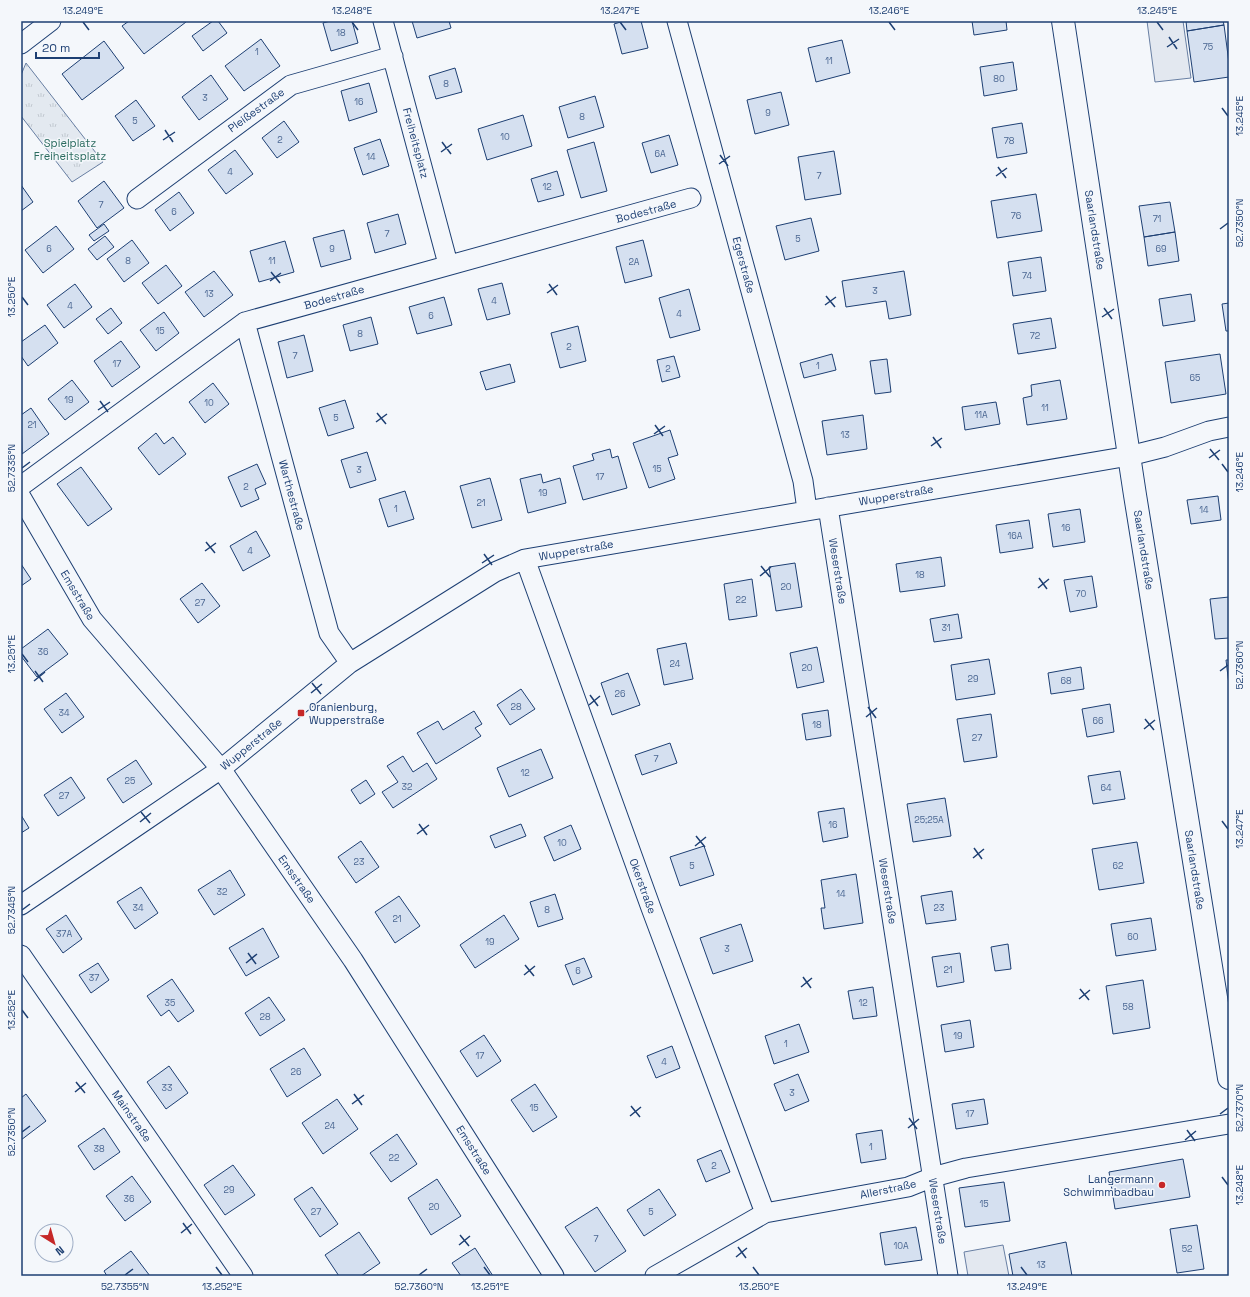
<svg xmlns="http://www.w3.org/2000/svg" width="1250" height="1297" viewBox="0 0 1250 1297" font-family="'Space Grotesk',sans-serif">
<defs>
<pattern id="grass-tufts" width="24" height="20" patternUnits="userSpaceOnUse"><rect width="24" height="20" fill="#e3e9f0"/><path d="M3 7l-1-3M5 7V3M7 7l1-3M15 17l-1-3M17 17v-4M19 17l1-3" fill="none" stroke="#c2c9d1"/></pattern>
</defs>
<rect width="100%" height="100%" fill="#f4f7fb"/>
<path fill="url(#grass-tufts)" stroke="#687fa3" d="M26,63L103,162L72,182L21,116V75Z"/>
<path fill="#e3e8f0" stroke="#687fa3" d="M1147,21H1183L1191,78L1155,82Z
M1003,1245L1009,1276H968L964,1252Z"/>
<path fill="#d5e0f0" stroke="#1d3f73" d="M129,21H185L186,22L144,54L122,26Z
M213,21H218L227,33L203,51L192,36Z
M330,21H352L358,43L331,51L323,23Z
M412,21H449L451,28L417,38Z
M624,21H641L648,48L622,54L614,24Z
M972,21H1006L1007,30L974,35Z
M1186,21H1223L1224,25L1187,31Z
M1224,25L1229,63V77L1194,82L1187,31Z
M261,39L280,66L244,91L225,66Z
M842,40L850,73L816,82L808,48Z
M104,41L124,68L82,100L62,74Z
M1013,62L1017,90L984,96L980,67Z
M455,68L462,92L436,99L429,76Z
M211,75L228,99L199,120L182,97Z
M369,83L377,112L349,121L341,91Z
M781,92L789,125L755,134L747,100Z
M595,96L604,127L568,138L559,107Z
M136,100L155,126L133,141L115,116Z
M523,115L532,146L487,160L478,129Z
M284,121L299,142L277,158L262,138Z
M1022,123L1027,153L997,158L992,128Z
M669,135L678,165L651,173L642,143Z
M380,139L389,166L363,175L354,148Z
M594,142L607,191L581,198L567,150Z
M235,150L253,174L226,194L208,170Z
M834,151L841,194L805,200L798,157Z
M557,171L564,195L538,202L531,179Z
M104,181L124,208L97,228L78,201Z
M21,185L33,202L21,211Z
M179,192L194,213L170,231L155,210Z
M1036,194L1042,231L997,238L991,201Z
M1170,202L1175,232L1144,237L1139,206Z
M398,214L406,244L375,253L367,223Z
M811,218L819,251L785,260L776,226Z
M104,224L109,231L94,241L89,235Z
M56,226L74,249L43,273L25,250Z
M344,230L351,259L321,267L313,238Z
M1175,232L1179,261L1148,266L1144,237Z
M105,236L114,247L97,260L88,249Z
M132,240L149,263L124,282L107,259Z
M643,240L652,276L625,283L616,247Z
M285,241L294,272L259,282L250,251Z
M1041,257L1046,291L1013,296L1008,262Z
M166,265L182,286L158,304L142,283Z
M214,271L233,295L204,317L185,292Z
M904,271L911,315L889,319L886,301L846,307L842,281Z
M502,283L510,314L487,320L478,289Z
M75,284L92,307L64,328L47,305Z
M689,289L700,330L670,338L659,298Z
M1191,294L1195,321L1163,326L1159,299Z
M444,297L452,325L417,334L409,307Z
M1229,303V331H1226L1222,304Z
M111,308L122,323L108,334L96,319Z
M164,312L179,333L156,351L140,330Z
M371,317L378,344L350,351L343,325Z
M1051,318L1056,348L1018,354L1013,324Z
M45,325L58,343L28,366L21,356V342Z
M578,326L586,361L560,368L551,333Z
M304,335L313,371L287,378L278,342Z
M121,341L140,367L112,387L94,361Z
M832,354L836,370L804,378L800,363Z
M1220,354L1226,394L1171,403L1165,362Z
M674,356L680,377L662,382L657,360Z
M887,359L891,392L875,394L870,361Z
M510,364L515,382L486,390L480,372Z
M72,380L89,402L65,420L48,399Z
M1060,380L1067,419L1027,425L1023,398L1032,396L1031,385Z
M213,383L229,404L205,423L189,402Z
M345,400L354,428L328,436L319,408Z
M996,402L1000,424L965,430L962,407Z
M31,408L49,434L22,454L21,415Z
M863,415L867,449L827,455L822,421Z
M670,430L678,455L668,458L675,479L649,488L633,443Z
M156,433L164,444L173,437L186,454L159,475L138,448Z
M610,449L612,458L618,456L627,488L583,500L573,466L594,460L592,454Z
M367,452L376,480L350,488L341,460Z
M257,464L266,484L255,489L259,499L241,507L228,477Z
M81,467L112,509L88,526L57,484Z
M541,474L543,483L560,478L566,503L528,513L520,479Z
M490,478L502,520L472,528L460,486Z
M405,491L414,519L388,527L379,499Z
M1218,496L1221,520L1191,524L1187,500Z
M1080,509L1085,542L1053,547L1048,514Z
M1029,520L1033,548L1000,553L996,525Z
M256,531L270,556L243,571L230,546Z
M941,557L945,586L900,592L896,564Z
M795,563L802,607L776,611L769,567Z
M21,564L31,579L21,586Z
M1092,576L1097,607L1070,612L1064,580Z
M752,579L757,616L729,620L724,584Z
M202,583L220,606L198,623L180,599Z
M1229,597V638L1215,639L1210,599Z
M958,614L962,638L934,642L930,619Z
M48,629L68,654L37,677L21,656V649Z
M686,643L693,679L664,685L657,649Z
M817,647L824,682L797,688L790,653Z
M989,659L995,694L956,700L951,665Z
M1226,660H1229V685Z
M1081,667L1084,689L1051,694L1048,673Z
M628,673L640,705L612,715L601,683Z
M521,689L535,709L510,725L497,705Z
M66,693L84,717L62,733L44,709Z
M1110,704L1114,732L1087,737L1082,709Z
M828,710L831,736L806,740L802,714Z
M474,711L482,724L475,728L481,736L436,764L417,733L438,721L443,730Z
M991,714L997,757L964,762L957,719Z
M670,743L677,763L642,775L635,755Z
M541,749L553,778L509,797L497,768Z
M403,756L413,772L427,763L437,779L393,808L382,792L398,782L387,766Z
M136,760L152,784L123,803L107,779Z
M1120,771L1125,799L1093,804L1088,776Z
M71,777L85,798L58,816L44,795Z
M366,780L375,794L360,804L351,790Z
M945,798L951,836L913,842L907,804Z
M844,808L848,837L823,842L818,812Z
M21,815L29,828L21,833Z
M521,824L526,836L495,848L490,836Z
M571,825L581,849L554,861L544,837Z
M361,841L379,867L356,883L338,857Z
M1137,842L1144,883L1099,890L1092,849Z
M704,846L714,875L680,886L670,857Z
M230,870L245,895L214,915L198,890Z
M856,874L863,923L824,929L821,908H825L821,880Z
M141,887L158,913L135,929L117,902Z
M952,891L956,920L926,924L921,896Z
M555,894L563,919L538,927L530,902Z
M399,896L420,926L395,943L375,912Z
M66,915L82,939L63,953L46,929Z
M504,915L519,939L475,968L460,945Z
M1151,918L1156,950L1116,956L1111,924Z
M741,924L753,961L713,974L700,938Z
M263,928L279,957L246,976L229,948Z
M1008,944L1011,969L995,971L991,947Z
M960,953L964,982L937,987L932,957Z
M584,958L592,977L573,985L565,965Z
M98,963L109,980L91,993L79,975Z
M172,979L194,1011L178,1022L169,1010L161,1016L147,996Z
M1143,980L1150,1028L1113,1034L1106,986Z
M873,987L877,1016L853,1019L848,991Z
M269,997L285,1020L260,1036L245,1013Z
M970,1020L974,1047L945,1052L941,1025Z
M799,1024L809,1052L774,1064L765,1036Z
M484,1035L501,1061L477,1077L460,1051Z
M672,1046L680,1068L656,1078L647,1056Z
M304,1048L321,1075L287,1097L270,1069Z
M169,1066L188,1093L166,1109L147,1082Z
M798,1074L809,1101L785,1111L774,1084Z
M535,1084L557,1117L533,1132L511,1100Z
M26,1094L46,1121L21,1140V1098Z
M337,1099L358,1129L323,1154L302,1123Z
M984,1099L988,1124L956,1129L952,1104Z
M104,1128L120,1152L94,1170L78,1146Z
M882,1130L886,1159L861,1163L856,1134Z
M397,1134L417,1164L391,1182L370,1153Z
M721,1150L730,1172L706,1182L697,1160Z
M1183,1159L1190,1197L1115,1209L1109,1172Z
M233,1165L255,1195L225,1215L204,1185Z
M132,1176L151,1202L125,1221L106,1196Z
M437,1179L461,1216L431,1235L408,1198Z
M1004,1182L1010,1221L965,1227L959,1188Z
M312,1187L338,1224L320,1237L294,1199Z
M659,1189L676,1215L644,1236L627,1210Z
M597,1207L626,1251L595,1272L565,1227Z
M1197,1225L1204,1269L1177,1273L1170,1229Z
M916,1227L922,1260L885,1265L880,1233Z
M359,1232L380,1263L361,1276H339L325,1255Z
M1066,1242L1072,1276H1013L1009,1254Z
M475,1248L493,1276H461L452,1263Z
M131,1251L150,1276H107L104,1271Z"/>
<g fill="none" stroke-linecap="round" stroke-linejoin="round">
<g stroke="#1d3f73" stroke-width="21">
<path id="street" d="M383,21L448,264
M677,21L803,481L807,510
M21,44L51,21
M137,199L291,85L393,56
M245,322L329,633L350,663
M21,486L245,322L691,198
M21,497L92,619L221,769L353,960L554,1276
M828,507L948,1276
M525,559L651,908L765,1213
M21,905L221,769L350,663L495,572L525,559L1129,456L1165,447L1209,431L1229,427
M21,955L243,1276
M655,1276L765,1213L908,1187L933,1177L966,1168L1229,1124"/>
</g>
<g stroke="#1d3f73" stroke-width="24">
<path id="secondary" d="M1063,21L1135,495L1229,1078"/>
</g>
<use href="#street" stroke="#f4f7fb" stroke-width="19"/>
<use href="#secondary" stroke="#f4f7fb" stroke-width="22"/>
</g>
<path fill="none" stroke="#1d3f73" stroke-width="1.5" d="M83,22L89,30M352,22L358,30M620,22L626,30M889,22L895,30M1157,22L1163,30M1169,37L1177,49M1167,47L1179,39M1222,108L1228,116M165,130L173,142M163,140L175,132M442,142L451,154M441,152L452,144M720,155L728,166M719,164L730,156M998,167L1006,178M996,176L1007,168M1220,229L1228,223M271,272L280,283M270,281L281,273M549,284L557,295M547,293L558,285M826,296L835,307M22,297L28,305M825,305L836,297M1104,308L1112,319M1102,317L1114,309M100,401L108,412M98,410L110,402M377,413L386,424M376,422L387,414M655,425L663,436M654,434L665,426M933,437L941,448M931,446L942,438M1210,449L1219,460M1209,458L1220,450M1222,464L1228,472M22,468L30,462M206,542L215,553M205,551L216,543M484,554L492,565M482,563L494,555M761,566L770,577M760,576L771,567M1039,578L1047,589M1038,588L1049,579M22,654L28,662M35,671L43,682M1220,671L1228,665M34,681L45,672M312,683L321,694M311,693L322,684M590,695L598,706M589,705L600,696M868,707L876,718M866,717L877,708M1145,719L1154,730M1144,729L1155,720M141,812L150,823M1222,821L1228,829M140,822L151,813M419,824L427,835M417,834L429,825M696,836L705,847M695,846L706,837M974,848L982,859M973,858L984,849M22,910L30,904M248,953L256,964M246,963L257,954M525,965L534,976M524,975L535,966M803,977L811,988M801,987L812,978M1080,989L1089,1000M1079,999L1090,990M22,1010L28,1018M76,1082L85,1093M75,1092L86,1083M354,1094L362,1105M352,1104L364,1095M631,1106L640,1117M1220,1114L1228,1108M630,1116L641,1107M909,1118L917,1129M908,1128L919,1119M1187,1130L1195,1141M22,1132L30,1126M1185,1140L1196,1131M1222,1177L1228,1185M183,1223L191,1234M181,1233L192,1224M460,1235L469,1246M459,1245L470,1236M738,1247L746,1258M736,1257L747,1248M216,1267L222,1275M484,1267L490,1275M753,1267L759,1275M1021,1267L1027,1275M125,1275L133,1269M419,1275L427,1269"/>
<g fill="#c62828" stroke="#f4f7fb" stroke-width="1.5">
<rect x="297" y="709" width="8" height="8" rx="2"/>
<circle cx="1162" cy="1185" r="4"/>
</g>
<g text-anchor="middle" stroke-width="3" stroke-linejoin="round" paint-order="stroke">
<g font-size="9" fill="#4b6792">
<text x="341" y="36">18</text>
<text x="1208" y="50">75</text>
<text x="257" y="55">1</text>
<text x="829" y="64">11</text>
<text x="999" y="82">80</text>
<text x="446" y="87">8</text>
<text x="205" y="101">3</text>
<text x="359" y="105">16</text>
<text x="768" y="116">9</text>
<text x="582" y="120">8</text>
<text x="135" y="124">5</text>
<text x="505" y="140">10</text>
<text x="280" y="143">2</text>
<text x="1009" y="144">78</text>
<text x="660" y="157">6A</text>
<text x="371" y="160">14</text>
<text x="230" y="175">4</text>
<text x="819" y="179">7</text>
<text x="547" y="190">12</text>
<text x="101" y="208">7</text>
<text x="174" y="215">6</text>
<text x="1016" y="219">76</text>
<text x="1157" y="222">71</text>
<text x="387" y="237">7</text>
<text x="798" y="242">5</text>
<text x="49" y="252">6</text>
<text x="332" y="252">9</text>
<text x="1161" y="252">69</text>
<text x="128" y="264">8</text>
<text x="272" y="264">11</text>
<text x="634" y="265">2A</text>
<text x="1027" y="279">74</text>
<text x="875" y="294">3</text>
<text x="209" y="297">13</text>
<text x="494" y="304">4</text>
<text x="70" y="309">4</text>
<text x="679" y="317">4</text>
<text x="431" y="319">6</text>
<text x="160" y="334">15</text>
<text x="360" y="337">8</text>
<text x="1035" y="339">72</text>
<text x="569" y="350">2</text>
<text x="295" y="359">7</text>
<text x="117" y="367">17</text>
<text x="818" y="369">1</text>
<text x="668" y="372">2</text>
<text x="1195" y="381">65</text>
<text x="69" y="403">19</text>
<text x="209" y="406">10</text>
<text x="1045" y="411">11</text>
<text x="981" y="418">11A</text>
<text x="336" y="421">5</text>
<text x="32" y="428">21</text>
<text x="845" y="438">13</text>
<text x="657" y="472">15</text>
<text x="359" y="473">3</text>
<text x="600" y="480">17</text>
<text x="246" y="490">2</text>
<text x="543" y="496">19</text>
<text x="481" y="506">21</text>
<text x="396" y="512">1</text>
<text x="1204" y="513">14</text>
<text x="1066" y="531">16</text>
<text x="1015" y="539">16A</text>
<text x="250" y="554">4</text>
<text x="920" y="578">18</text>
<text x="786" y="590">20</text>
<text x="1081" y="597">70</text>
<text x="741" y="603">22</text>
<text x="200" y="606">27</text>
<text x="946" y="631">31</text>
<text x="43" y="655">36</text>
<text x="675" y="667">24</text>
<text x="807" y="671">20</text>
<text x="973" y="682">29</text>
<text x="1066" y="684">68</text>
<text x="620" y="697">26</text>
<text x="516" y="710">28</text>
<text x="64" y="716">34</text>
<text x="1098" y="724">66</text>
<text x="817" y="728">18</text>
<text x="977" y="741">27</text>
<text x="656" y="762">7</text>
<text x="525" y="776">12</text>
<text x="130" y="784">25</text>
<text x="407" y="790">32</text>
<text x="1106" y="791">64</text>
<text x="64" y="799">27</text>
<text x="929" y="823">25;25A</text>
<text x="833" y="828">16</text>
<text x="562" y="846">10</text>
<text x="359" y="865">23</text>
<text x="692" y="869">5</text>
<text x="1118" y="869">62</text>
<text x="222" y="895">32</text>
<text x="841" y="897">14</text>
<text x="138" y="911">34</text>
<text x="939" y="911">23</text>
<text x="547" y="913">8</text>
<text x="397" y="922">21</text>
<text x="64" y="937">37A</text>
<text x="1133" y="940">60</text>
<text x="490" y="945">19</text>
<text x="727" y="952">3</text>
<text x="948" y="973">21</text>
<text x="578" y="974">6</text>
<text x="94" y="981">37</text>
<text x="170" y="1006">35</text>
<text x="863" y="1006">12</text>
<text x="1128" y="1010">58</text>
<text x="265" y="1020">28</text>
<text x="958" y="1039">19</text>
<text x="786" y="1047">1</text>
<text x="480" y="1059">17</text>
<text x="664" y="1065">4</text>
<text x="296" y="1075">26</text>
<text x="167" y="1091">33</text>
<text x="792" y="1096">3</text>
<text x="534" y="1111">15</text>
<text x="970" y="1117">17</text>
<text x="330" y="1129">24</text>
<text x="871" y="1150">1</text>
<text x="99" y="1152">38</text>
<text x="394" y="1161">22</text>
<text x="714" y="1169">2</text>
<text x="229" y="1193">29</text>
<text x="129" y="1202">36</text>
<text x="984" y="1207">15</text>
<text x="434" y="1210">20</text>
<text x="316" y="1215">27</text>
<text x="651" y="1215">5</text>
<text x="596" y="1242">7</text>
<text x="901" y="1249">10A</text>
<text x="1187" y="1252">52</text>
<text x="1041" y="1268">13</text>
</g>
<g font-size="11" fill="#1d3f73" stroke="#f4f7fb">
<text transform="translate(256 110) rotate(-36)" y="4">Pleißestraße</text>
<text transform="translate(416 143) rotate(75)" y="4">Freiheitsplatz</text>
<text transform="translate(646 211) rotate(-15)" y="4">Bodestraße</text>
<text transform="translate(1095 230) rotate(81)" y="4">Saarlandstraße</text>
<text transform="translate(744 265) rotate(75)" y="4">Egerstraße</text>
<text transform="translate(334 297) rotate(-16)" y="4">Bodestraße</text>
<text transform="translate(292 495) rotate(75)" y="4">Warthestraße</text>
<text transform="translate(896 495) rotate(-10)" y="4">Wupperstraße</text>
<text transform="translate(576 550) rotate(-10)" y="4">Wupperstraße</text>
<text transform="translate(1144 550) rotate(81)" y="4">Saarlandstraße</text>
<text transform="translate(838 571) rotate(81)" y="4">Weserstraße</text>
<text transform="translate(78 595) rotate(59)" y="4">Emsstraße</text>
<text transform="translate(251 744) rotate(-39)" y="4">Wupperstraße</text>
<text transform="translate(1195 870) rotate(81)" y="4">Saarlandstraße</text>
<text transform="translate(297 879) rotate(55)" y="4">Emsstraße</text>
<text transform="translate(643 886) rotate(70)" y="4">Okerstraße</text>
<text transform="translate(888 891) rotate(81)" y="4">Weserstraße</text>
<text transform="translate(132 1116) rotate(55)" y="4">Mainstraße</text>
<text transform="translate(474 1150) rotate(58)" y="4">Emsstraße</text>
<text transform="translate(888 1189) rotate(-12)" y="4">Allerstraße</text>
<text transform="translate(938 1211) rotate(81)" y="4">Weserstraße</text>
</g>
<g font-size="11" fill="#2c6c60" stroke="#f4f7fb">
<text x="70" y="147">Spielplatz<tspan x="70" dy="13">Freiheitsplatz</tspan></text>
</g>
<g font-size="11" fill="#1d3f73" stroke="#f4f7fb" text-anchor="start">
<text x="309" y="711">Oranienburg,<tspan x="309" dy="13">Wupperstraße</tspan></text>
<text x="1154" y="1183" text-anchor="end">Langermann<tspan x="1154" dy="13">Schwimmbadbau</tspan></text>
</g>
</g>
<rect width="1250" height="1297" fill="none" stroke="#f4f7fb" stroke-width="44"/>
<g transform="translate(54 1243) rotate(143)"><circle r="19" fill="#f4f7fb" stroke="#9eadc5"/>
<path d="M0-3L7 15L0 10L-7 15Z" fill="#c62828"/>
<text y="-6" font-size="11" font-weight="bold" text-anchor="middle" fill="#1d3f73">N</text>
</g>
<path d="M36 52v6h63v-6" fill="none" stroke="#1d3f73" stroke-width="2"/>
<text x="42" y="52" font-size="12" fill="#1d3f73" stroke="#f4f7fb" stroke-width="3" paint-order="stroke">20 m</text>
<rect x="22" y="22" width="1206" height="1253" fill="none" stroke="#1d3f73" stroke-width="1.5"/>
<g font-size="10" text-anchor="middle" fill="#1d3f73">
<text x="83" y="14">13.249°E</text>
<text x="352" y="14">13.248°E</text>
<text x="620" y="14">13.247°E</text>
<text x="889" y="14">13.246°E</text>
<text x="1157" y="14">13.245°E</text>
<text transform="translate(1239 116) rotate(-90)" y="4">13.245°E</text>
<text transform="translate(1239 223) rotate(-90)" y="4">52.7350°N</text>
<text transform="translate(11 297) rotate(-90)" y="4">13.250°E</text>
<text transform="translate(11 468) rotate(-90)" y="4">52.7335°N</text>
<text transform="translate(1239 472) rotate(-90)" y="4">13.246°E</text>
<text transform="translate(11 654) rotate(-90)" y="4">13.251°E</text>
<text transform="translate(1239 665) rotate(-90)" y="4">52.7360°N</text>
<text transform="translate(1239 829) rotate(-90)" y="4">13.247°E</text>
<text transform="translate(11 910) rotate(-90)" y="4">52.7345°N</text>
<text transform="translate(11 1010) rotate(-90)" y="4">13.252°E</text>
<text transform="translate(1239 1108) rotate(-90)" y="4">52.7370°N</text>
<text transform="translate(11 1132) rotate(-90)" y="4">52.7350°N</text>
<text transform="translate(1239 1185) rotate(-90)" y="4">13.248°E</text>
<text x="125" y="1290">52.7355°N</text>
<text x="222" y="1290">13.252°E</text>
<text x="419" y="1290">52.7360°N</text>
<text x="490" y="1290">13.251°E</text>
<text x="759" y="1290">13.250°E</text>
<text x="1027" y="1290">13.249°E</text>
</g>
</svg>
